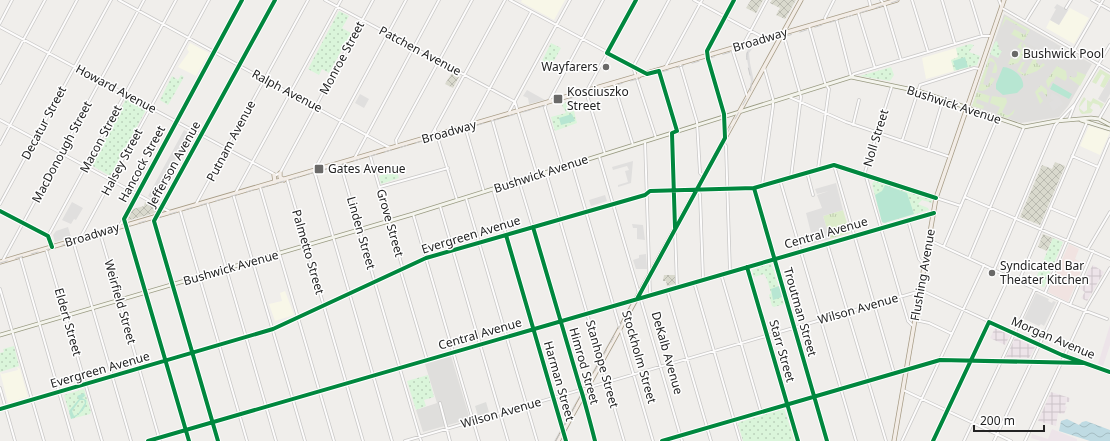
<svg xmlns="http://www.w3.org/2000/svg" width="1110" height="441" viewBox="0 0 1110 441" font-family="'Noto Sans',sans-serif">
<defs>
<pattern id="industrial-grid" width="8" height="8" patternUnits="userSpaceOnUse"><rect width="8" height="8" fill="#ede4e9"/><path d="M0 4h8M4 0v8" fill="none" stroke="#cbc3c8"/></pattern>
<pattern id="construction-cross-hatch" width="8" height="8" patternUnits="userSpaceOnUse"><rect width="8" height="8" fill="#d9d9cd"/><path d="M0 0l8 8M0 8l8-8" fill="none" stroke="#babab0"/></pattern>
<pattern id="grass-tufts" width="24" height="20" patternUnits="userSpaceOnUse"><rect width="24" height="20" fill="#ddeccb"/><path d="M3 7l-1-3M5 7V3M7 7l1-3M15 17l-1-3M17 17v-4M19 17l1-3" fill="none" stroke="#bdcaae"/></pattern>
<pattern id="park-dots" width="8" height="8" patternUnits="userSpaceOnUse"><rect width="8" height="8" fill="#daf5da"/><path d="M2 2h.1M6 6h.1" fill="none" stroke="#bbd2bb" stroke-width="1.8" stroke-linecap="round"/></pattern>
<pattern id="water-waves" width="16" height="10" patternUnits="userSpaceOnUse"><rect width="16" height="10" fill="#bfdbe3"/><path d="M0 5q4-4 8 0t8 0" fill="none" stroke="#a4bcc2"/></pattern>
</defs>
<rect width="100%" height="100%" fill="#f0eeeb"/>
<path fill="#dfdedc" d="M1004,14L1092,64L1068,106L1059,117L1021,123L972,106Z
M451,356L470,419L423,432L416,410L437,403L425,364Z"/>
<path fill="#f1e3e1" d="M1069,244L1079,249L1075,259L1084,264L1068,302L1048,292Z"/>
<path fill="url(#industrial-grid)" d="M1093,265L1104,272L1087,301L1081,298L1085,292L1080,289L1089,269L1090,270Z
M995,328L1010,335L1005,345L990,338Z
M1015,338L1035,347L1029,358L1006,357Z
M1051,392L1070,398L1069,402H1066L1065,406L1067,407L1064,414L1058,413L1056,426L1038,421Z"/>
<path fill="#f8f7e8" d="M522,0H565L554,20L521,2Z
M1070,8L1089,18L1074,44L1046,28L1050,20L1059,25Z
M190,43L209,53L196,76L178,67L189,52L187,49Z
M956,48L958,57L951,60L954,71L926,79L922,58Z
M1089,126L1110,132L1100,155L1080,146Z
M285,291L294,315L275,321L269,304L282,301L280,293Z
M17,367L20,369L28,397L8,403L0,372L2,374L18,370Z"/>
<path fill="#dededc" d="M486,402L489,412L478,416L475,406Z"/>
<path fill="#ede4e9" d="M1110,325V345L1103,366L1098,364Z
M1052,429L1077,439V441H1041L1031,438L1032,434L1048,439Z"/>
<path fill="url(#construction-cross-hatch)" d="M751,0H763L756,13L746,8Z
M772,0H796L785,19L776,15L780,8L770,3Z
M452,73L459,77L453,88L445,84Z
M1055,162L1065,166L1040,225L1020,217L1042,165L1052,169Z
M145,202L157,209L155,213L126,221L133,209L144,206Z
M1043,234L1053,238L1047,251L1038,247Z
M664,275H675V284L667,286L666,281H663Z"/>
<path fill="url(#grass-tufts)" d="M1005,16L1030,30L1024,41L1011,34L1013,32L1014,29L1025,35L1027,31L1006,19L1001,28Z
M1021,42L1023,43L1021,44L1022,49H1025L1023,45L1025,44L1026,50L1018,63L1011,65L1008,64L1011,58L1016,60L1022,50L1017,47Z
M1038,50L1044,54L1042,56H1038L1036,62L1040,66L1043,63L1045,65L1037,71L1024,76L1017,71L1022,62H1025L1020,71L1025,74Z
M989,58H992C996,62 999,68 996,73H992L995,63L990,61L983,84L988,86L991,77L995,79C991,86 986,93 978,90L980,84H983L980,83Z
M1057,66L1066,71L1067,78L1065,81L1056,76L1054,80L1051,78L1055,82L1052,81L1048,88L1046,81Z
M1073,70L1086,75L1080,86L1069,78L1070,76L1074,78L1077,76V72Z
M1041,85L1047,90V97L1042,91L1038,93L1043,101L1040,104L1035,92Z
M977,92L990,96L988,103L977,99L976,103L984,106L983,109L972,106Z
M992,96L1006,98L1007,102L1002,112L1006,115H1009L1015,109L1013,114L1007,118L997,114L1000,107L990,103Z
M843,210L850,233L830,239L823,216Z"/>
<path fill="url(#park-dots)" d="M339,11L349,16L342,28L351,33L329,73L322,69L319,75L308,69Z
M997,41L999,47L998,49L1002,51L998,58L990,54L995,42Z
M551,43L561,48L551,66L542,61Z
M970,44L974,45L969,52L980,56L977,65L954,71L951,60L958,57L956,48Z
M891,67L894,75L890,81L860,76Z
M181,75L184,77L168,105L160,100L172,76L178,80Z
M126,99L146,110L110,176L91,165Z
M566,102L569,112L566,113L574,111L577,123L555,131L551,117L566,113L562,105Z
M396,168L399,178L381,184L379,176L389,173L388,170Z
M874,181L932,200V203L922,200L918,204L928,208L929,210L884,223L882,222L872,184Z
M1053,238L1063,242L1044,287L1040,286L1042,280L1036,278Z
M771,263L784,304L774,307L772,306L769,295L771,293L767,279L764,274L754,277L752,270Z
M14,346L19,366L0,372V353L4,352L3,349Z
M428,375L434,397L424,400L426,406L416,410L407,381Z
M84,389L91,412L90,414L71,419L64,395Z
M784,409L795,441H743L738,424L740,422Z"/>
<path fill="#ddeccb" d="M1100,69L1110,75V78L1104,88L1100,86L1105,76L1102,74L1096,84L1092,82Z
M1084,97L1086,99L1079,108L1084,112L1087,110V100L1091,102L1093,98L1104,104L1101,109L1099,105L1093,103L1090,108L1093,110L1091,113L1082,114C1076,109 1080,103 1084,97Z"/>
<path fill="#b7e6d2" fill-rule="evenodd" d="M965,57L968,67L956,70L953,61Z
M1003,67C1012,67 1025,77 1023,87L1017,93L1003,95L996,89V84Z
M1053,83L1072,94L1069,99L1050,89Z
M572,114L575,121L561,125L559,118Z
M885,185L907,193L914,214L884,223L882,222L875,195L882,191Z
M779,286L782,297L773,300L771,289Z
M84,393L85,396L82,398L86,400C88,408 77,417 71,419L69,411L79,399L77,396ZM80,400H84L85,403L78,414L74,416L72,411Z"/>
<path fill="#e0dfde" d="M1057,4L1068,10L1059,25L1050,20L1056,9L1054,8Z
M1031,30L1057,44L1050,56L1024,41Z
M1110,78V94L1105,103L1098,99Z
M527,90L545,100L529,104L528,98L523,96Z
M1052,93L1059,97L1063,104L1053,111L1049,103L1054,100L1050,98Z
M360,94L369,99L364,108L355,103Z
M184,130L190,133L156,194H155L151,198L148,196Z
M633,161L631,183L618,187V185L628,182L625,171L629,170L627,166L613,170L612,167Z
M836,183L843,210L823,216L830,239L811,244L808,235L811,233L806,213L822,208L817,195L829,191L817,194L815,189Z
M605,195L607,201L591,206L589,200Z
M72,202L83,208L76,220L74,219L71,224L62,220Z
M632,224L643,225L645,240L637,239V228H633Z
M68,227L71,237L55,242L53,235L56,231Z
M646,254L647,269H636L633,260L639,258V255Z
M1036,293L1049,299L1048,301L1052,303L1053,301L1056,302L1044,326L1041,324L1039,326L1024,319Z"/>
<path fill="url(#water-waves)" d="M1067,419L1079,425L1082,422L1086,421L1110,430V441H1090L1059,431L1061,421Z"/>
<path fill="#dedddd" d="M761,42L754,46L749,53L750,63L754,82L729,135L650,282L632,312L561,441H554L750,89L751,81L746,54L750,45Z"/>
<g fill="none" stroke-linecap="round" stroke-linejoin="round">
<g stroke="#c9c8c7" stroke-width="3.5">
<path id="minor" d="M119,0L390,148
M325,0L515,102
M510,0L646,73
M694,0L764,38
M869,0L871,8
M881,0L885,6L901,60
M912,0L928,52
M942,0L955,44
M971,0L982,36
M999,0L1002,8L1110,71
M1092,0L1110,10
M1066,8L1071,0
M858,12L875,68
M836,18L851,77L854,74L982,36H991
M826,21L825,18L834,0
M1026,21L1039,0
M0,23L12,0
M809,26L825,83L829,89L818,169
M0,27L276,175L280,173L373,0
M783,33L801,97L791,177
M743,45L767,0
M732,49L747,96
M1074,50L1103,0
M680,64L697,122L700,173L703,176
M665,68L702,0
M659,71L677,131
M0,83L45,0
M614,84L633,145
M892,86L865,172L866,177L908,321L913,326
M789,97L846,122L950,157
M549,101L603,0
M515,102L537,175
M546,103L545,108L563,167
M508,114L570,0
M492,119L510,183
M1069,119L1075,104L1110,45
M1099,119L1110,100
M0,120L170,212
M470,125L531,12
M853,125L859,100
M465,127L484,192
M435,129L457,200
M672,133L675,226
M725,135L724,114L708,59L707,51L734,0
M431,136L505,0
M656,138L633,67L669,0
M645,141L650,294
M902,141L920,85L974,68L980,69
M723,142L726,146L730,272
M0,144L77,0
M397,146L396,140L472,0
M928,150L943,100
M605,154L586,92L636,0
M370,155L402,266L401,272L427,360
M599,156L682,441
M1072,156L1098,167
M354,159L439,0
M340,163L421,441
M572,164L653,441
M834,165L894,373
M546,172L624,441
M807,172L813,195
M287,179L363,441
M780,180L856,441
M519,181L583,394
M762,185L773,106V99L764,67
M260,187L334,441
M380,187L448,168
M493,189L566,441
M754,189L827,441
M698,191L700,194L703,279
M236,192L341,0
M233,194L305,441
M965,197L1110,259
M466,198L537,441
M207,202L276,441
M0,204L111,0
M196,204L308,0
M440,206L508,441
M1050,208L1076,219
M180,210L247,441
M0,211L48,236L52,247
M413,214L479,441
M124,220L189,441
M908,220L919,259L924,265
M119,227L242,0
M675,230L677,287
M100,233L160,441
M48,236L176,0
M80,238L209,0
M929,240L1070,305L1107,319
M73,241L131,441
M827,243L886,441
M944,246L997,119
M46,249L102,441
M1088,249L1110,212
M20,256L73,441
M969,258L1024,127
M3,260L144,0
M747,267L798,441
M994,270L1055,125L1075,104
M721,274L761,412
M1019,281L1087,122
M694,282L740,441
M0,289L44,441
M667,290L711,441
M1045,293L1110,139
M1070,305L1093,251
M915,320L929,323L952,334
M0,388L15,441
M903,390L1011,441
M583,398L595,441
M440,403L450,441
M0,409L273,329L426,258L645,195L650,191L754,188L834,165L961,206
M148,441L933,213
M218,441L154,221L275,0
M392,441L315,174L316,167L406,0
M405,441L917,292L923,291L1062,355L1110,372
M662,441L940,360L1080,363
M902,441L984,265
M933,441L1009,277
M964,441L1035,289
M994,441L1060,301
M1025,441L1087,307L1110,268"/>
</g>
<g stroke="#999a82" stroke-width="4.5">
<path id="secondary" d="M1081,120L1110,129
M0,335L413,214L851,77L918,91L1024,127L1056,121L1091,118L1099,119L1110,125"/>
</g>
<g stroke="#a79c86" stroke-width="5">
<path id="primary" d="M633,67L638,71L639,76
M280,173V177L284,180
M274,175L275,182
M0,262L897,0
M558,441L801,0
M894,441L936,198L1004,0"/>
</g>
<use href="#minor" stroke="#fdfcfc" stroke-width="2"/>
<use href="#secondary" stroke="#f4f4ed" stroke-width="3"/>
<use href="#primary" stroke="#f3ede7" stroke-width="3.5"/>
<path stroke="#ccc" stroke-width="1" stroke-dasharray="8 8" stroke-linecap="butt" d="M0,263L800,32L900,0
M556,441L750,92C756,75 737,56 754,43"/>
<g stroke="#fff" stroke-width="6">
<path id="cycleway" d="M636,0L607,53L647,74L659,71L677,131L672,133L675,228
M754,188L827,441
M0,211L48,236L52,247
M533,227L580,387C582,391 593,433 595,441
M506,235L566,441
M747,267L798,441
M637,299L725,138L724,114L708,59L707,51L734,0
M0,409L273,329L426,258L645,195L650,191L754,188L834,165L936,198
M148,441L934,213
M189,441L124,219L242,0
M218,441L154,221L275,0
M662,441L940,360L1084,363
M933,441L989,322L1062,355L1110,372"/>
</g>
<use href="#cycleway" stroke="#00873e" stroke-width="4"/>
</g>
<g fill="#6a6968" stroke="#fff" stroke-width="1.5">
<circle cx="1015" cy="54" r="4"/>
<circle cx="606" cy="67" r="4"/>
<rect x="553" y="94" width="10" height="10" rx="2"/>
<rect x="314" y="164" width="10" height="10" rx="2"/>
<circle cx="992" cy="273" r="4"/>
</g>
<g text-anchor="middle" stroke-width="3" stroke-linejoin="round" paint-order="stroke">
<g font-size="12" fill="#222" stroke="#fff">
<text transform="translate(760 40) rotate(-17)" y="4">Broadway</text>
<text transform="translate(420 51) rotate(28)" y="4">Patchen Avenue</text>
<text transform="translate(342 58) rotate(-62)" y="4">Monroe Street</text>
<text transform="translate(116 89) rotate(28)" y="4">Howard Avenue</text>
<text transform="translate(287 91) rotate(28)" y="4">Ralph Avenue</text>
<text transform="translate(954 105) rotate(18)" y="4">Bushwick Avenue</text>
<text transform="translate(44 123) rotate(-62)" y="4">Decatur Street</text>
<text transform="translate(449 132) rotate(-16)" y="4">Broadway</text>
<text transform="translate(876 138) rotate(-73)" y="4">Noll Street</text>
<text transform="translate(101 139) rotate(-62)" y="4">Macon Street</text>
<text transform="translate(231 141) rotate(-62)" y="4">Putnam Avenue</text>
<text transform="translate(62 152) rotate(-62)" y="4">MacDonough Street</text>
<text transform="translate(122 162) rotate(-62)" y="4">Halsey Street</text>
<text transform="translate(142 164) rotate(-62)" y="4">Hancock Street</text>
<text transform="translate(174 164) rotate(-61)" y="4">Jefferson Avenue</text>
<text transform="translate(541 174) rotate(-18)" y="4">Bushwick Avenue</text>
<text transform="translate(390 223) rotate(74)" y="4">Grove Street</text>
<text transform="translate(361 233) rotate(74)" y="4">Linden Street</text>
<text transform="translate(826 233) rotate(-16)" y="4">Central Avenue</text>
<text transform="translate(92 235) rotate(-17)" y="4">Broadway</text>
<text transform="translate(471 235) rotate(-17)" y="4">Evergreen Avenue</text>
<text transform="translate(308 252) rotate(74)" y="4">Palmetto Street</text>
<text transform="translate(231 268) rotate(-16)" y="4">Bushwick Avenue</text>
<text transform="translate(923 275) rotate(-80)" y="4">Flushing Avenue</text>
<text transform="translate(120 302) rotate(74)" y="4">Weirfield Street</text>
<text transform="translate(858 309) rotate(-16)" y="4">Wilson Avenue</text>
<text transform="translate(800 312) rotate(74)" y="4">Troutman Street</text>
<text transform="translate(68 322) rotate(74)" y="4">Eldert Street</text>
<text transform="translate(480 334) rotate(-16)" y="4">Central Avenue</text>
<text transform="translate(1053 338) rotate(23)" y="4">Morgan Avenue</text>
<text transform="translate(782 351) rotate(74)" y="4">Starr Street</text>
<text transform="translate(667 353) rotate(74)" y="4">DeKalb Avenue</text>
<text transform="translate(639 357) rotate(74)" y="4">Stockholm Street</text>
<text transform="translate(602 364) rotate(74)" y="4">Stanhope Street</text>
<text transform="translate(584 366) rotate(74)" y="4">Himrod Street</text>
<text transform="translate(100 370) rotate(-16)" y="4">Evergreen Avenue</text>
<text transform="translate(559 381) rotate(74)" y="4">Harman Street</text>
<text transform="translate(501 413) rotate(-16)" y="4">Wilson Avenue</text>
</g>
<g font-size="12" fill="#222" stroke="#fff" text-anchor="start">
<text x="1023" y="58">Bushwick Pool</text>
<text x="598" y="71" text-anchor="end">Wayfarers</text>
<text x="567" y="96">Kosciuszko<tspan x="567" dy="14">Street</tspan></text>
<text x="328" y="173">Gates Avenue</text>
<text x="1000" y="270">Syndicated Bar<tspan x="1000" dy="14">Theater Kitchen</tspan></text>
</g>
</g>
<path d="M974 425v6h70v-6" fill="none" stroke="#222222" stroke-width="2"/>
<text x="980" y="425" font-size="12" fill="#222222" stroke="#ffffff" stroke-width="3" paint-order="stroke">200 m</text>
</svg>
